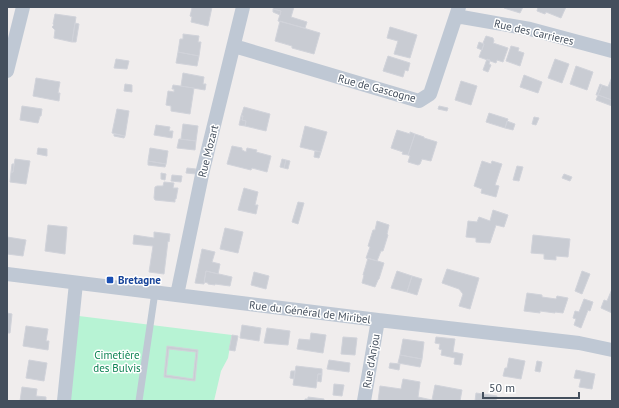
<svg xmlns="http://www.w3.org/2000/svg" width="619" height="408" viewBox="0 0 619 408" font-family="'PT Sans',sans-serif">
<rect width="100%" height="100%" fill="#f0eded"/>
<path fill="#b7f3d4" d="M79,316L232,335L228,358L221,371L214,401H68Z"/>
<path fill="#c9ccd3" stroke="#d1d3da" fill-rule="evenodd" d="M189,7H212L208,26L191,22L192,17L190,16L192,8Z
M274,7H294L291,17L307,22L305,28L278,21L281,11L273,9Z
M505,7H523L520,13L504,8Z
M538,7H566L561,18L546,12L545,14L537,11Z
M273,9L281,11L280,15L273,12Z
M55,14L76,17L72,42L54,38L55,30L52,27L54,25L53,24Z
M280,21L320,33L314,54L292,48V46L275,41Z
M75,23L79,24L76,42H72Z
M390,27L417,35L410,58L394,54L398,41L387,38Z
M183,34L199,36L198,42H201L199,56L178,52L180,39H183Z
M486,36L493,38L494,41L493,43L508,48L503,62L497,60L496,63L479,57L484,44L483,43Z
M479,42L484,44L482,50L477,48Z
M511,46L519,48L518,51L524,53L520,66L506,61Z
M178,52L199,56L197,66L176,63Z
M388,56L410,63L408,71L405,70L403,77L383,71Z
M116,59L129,61L127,69L114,68Z
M487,59L490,60L489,64L491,65L488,72L483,70Z
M555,59L569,64L562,83L548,78Z
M576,66L593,72L587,90L570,84Z
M183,73L204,77L203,84H206L205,90L181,86Z
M524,75L542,82L538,93L520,87Z
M612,77V100L598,95L602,85L608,87Z
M36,78L60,82L58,93H60L59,101L33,96Z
M461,81L477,86L471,105L455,100Z
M125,84L132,85V92L124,91Z
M600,84L602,85L598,95H596Z
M173,85L194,88L190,114L171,111V106L166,105L168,91L174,92V89H172Z
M598,95L612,100V106L596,100Z
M22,106L42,109L41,116H40L38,123L20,120Z
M439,106L448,108L447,111L438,109Z
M244,107L270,114L266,131L245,126L246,121L242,120L243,116H241Z
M117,109L129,111L125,136L112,133Z
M489,113L508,119L505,128L486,122Z
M241,116H243L242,120L246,121L245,126L239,125Z
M534,117L539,118L536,125L532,124Z
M507,121L515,124L513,130L505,128Z
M183,124L198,126L196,141L181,139Z
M156,125L170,127L169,131H173L172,138L154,135Z
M305,126L327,132L321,152L300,147Z
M397,130L410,134V132L415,134L408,155L402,154L403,152L391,148Z
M114,134L125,136L124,138L114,136Z
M415,134L424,137V138L437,142L431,161L422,159L420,164L418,165L408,162L410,156L408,155Z
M179,139L196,141L195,150L177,148Z
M232,146L242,148V150L246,152L247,148L257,150L256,152L271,156L267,172L252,168L251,170L227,164Z
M38,148L47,149V156L37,154Z
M150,148L168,151L166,164L148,161Z
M315,151L321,152L319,158L314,157Z
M15,159L30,161L26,184L10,182L11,172H13Z
M282,159L286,160L284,168L280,167Z
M286,160L290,161L288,169L284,168Z
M148,161L166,164L165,167L148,165Z
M482,161L491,164L492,161L502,164L495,185L499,186L496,197L481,193L482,189L474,186Z
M12,164H14L13,172H11Z
M517,166L523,167L519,181L513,180Z
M187,168L196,169V174L186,173Z
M161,173L166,174L165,180L161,179Z
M564,174L572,177L570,181L562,178Z
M172,175L182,176L181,182L171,181Z
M164,182L174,183L173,188H178L176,199H175V202L155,200L154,198L155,187L157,186H163Z
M244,188L258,192L255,205H258L256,214L238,210Z
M298,202L304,203L298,224L292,222Z
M493,210L508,215L504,227L496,225L490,243L476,242V238L466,237L468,221L477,222L479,217L490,221Z
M377,221L389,225L387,234L388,235L383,251H381L377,261L366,258L370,247L368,246L373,230H375Z
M48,225L67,227L65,254L45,251Z
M225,228L243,232L238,253L220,249Z
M154,232L170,234L169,242L168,241L164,274L149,272L153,246L133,244L134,235L154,238Z
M533,235L570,239L568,257L556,256V260L544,259V254L531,253Z
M7,237L26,240L23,256L7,254Z
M202,249L215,252L212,262L220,264L218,274L206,271L204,284L195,283Z
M368,258L384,263L379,279L378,280L375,287L362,283L364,275H363Z
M447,269L479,278L470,309L459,306L463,294L459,289L442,283Z
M206,271L232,277L230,286L215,284V285L208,284V283L204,282Z
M397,271L412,276L407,292L391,288Z
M582,271L590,274L582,294L575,291Z
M254,272L269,276L266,289L251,285Z
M412,276L422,279L417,295L407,292Z
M612,289V313L601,308L604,300L607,301Z
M527,293L542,295V297L556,299L557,296L568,298L563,313L555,312V313L540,311V313L524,311Z
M584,299L593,302L590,311L588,310L581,328L574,325L576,319L573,318L575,311L579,312Z
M7,313L12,314L10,333H7Z
M242,325L261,328L259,341L240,338Z
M26,326L48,329L46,341H49L48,350L23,346Z
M267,328L290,331L288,345L264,343Z
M311,333L326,335L323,353L297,349L299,339L310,340Z
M232,335L238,336L235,351L229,350Z
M343,337L357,338L355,355L341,354Z
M436,337L455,339L453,352L463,354L461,365L454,364L455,358L441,355L442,350L439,349L440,344L435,343Z
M403,339L424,342L422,359L400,355Z
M167,346L198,350L195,381L164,377ZM169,349L196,352L193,379L166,375Z
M400,355L422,359L420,367L398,363Z
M509,358L525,361L521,379L503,376L505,368H507Z
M29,360L47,363L44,381L26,378Z
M329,360L350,363L349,372L327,369Z
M537,361L542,362L540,372L535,371Z
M390,363L400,364L399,370L389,368Z
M296,366L322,369V374H318L316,388L293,385Z
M576,370L595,374L592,389L579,387L581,379L574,378Z
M291,371H295L294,379L290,378Z
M318,374H322L321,382L317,381Z
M403,379L420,382L418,397L432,400L435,385L462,390L460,401H378L380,386L401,389Z
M334,384L344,385L342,396L333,395Z
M22,387L37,389L36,396L46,397V401H20Z
M476,393L497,396L496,401H475Z
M308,397L324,399V401H305V399H308Z"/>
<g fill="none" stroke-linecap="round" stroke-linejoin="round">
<path stroke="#bfc8d4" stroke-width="7" d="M139,401L155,292"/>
<path stroke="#bfc8d4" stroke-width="14" d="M456,16L530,29L612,51
M234,46L419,101L430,94L459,7
M7,71L23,7
M7,274L378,320L579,343L612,350
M177,295L203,170L243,7
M64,401L76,283
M364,401L378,320"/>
</g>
<rect fill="#1a4fb4" stroke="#fff" stroke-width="1.5" x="106" y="276" width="8" height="8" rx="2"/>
<g text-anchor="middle" stroke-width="3" stroke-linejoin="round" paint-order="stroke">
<g font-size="11" fill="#444f5d" stroke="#fff">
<text transform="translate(534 32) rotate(13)" y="4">Rue des Carrieres</text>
<text transform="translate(377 88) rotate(15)" y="4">Rue de Gascogne</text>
<text transform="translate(208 151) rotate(-76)" y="4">Rue Mozart</text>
<text transform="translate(310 312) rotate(7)" y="4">Rue du Général de Miribel</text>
<text transform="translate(371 361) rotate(-80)" y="4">Rue d'Anjou</text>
</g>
<g font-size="11" font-weight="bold" fill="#164399" stroke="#fff" text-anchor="start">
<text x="118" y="284">Bretagne</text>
</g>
<g font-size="11" fill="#0e8454" stroke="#fff">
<text x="117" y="359">Cimetière<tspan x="117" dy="13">des Bulvis</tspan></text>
</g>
</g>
<rect width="619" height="408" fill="none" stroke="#444f5d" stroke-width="16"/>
<path d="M483 392v6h96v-6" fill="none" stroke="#444f5d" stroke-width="2"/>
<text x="489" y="392" font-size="12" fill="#444f5d" stroke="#ffffff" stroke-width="3" paint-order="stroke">50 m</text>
</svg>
